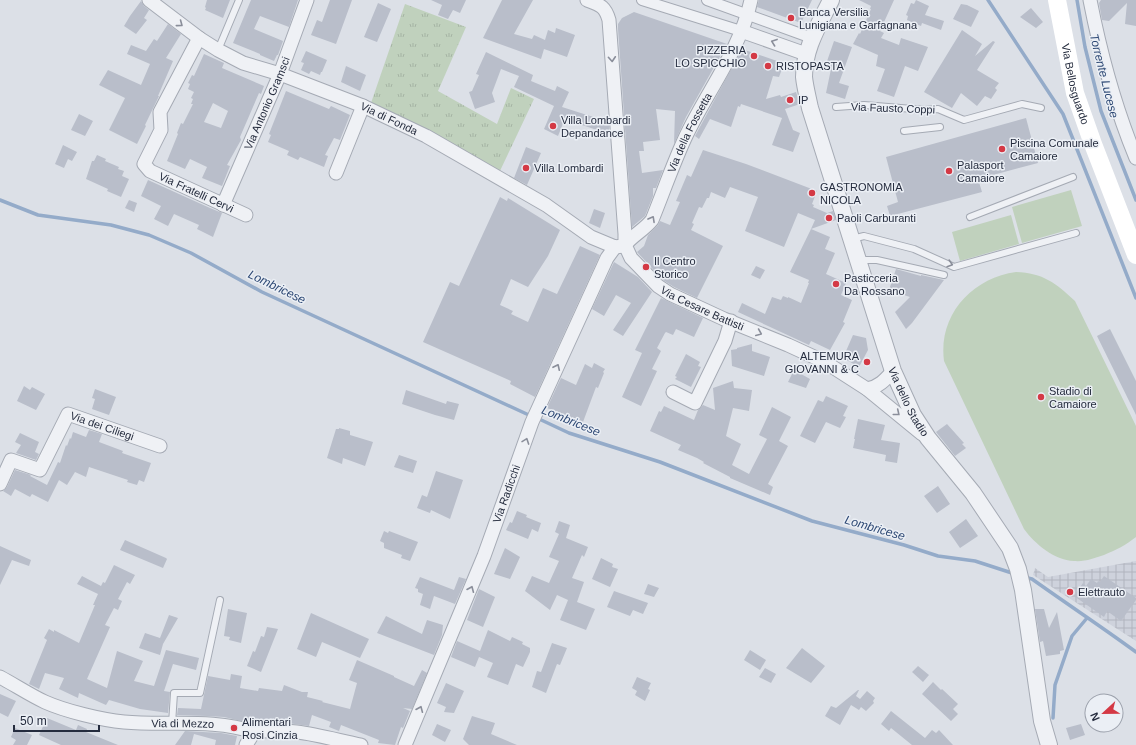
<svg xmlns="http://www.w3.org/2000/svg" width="1136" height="745" viewBox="0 0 1136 745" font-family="Arial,sans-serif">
<defs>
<pattern id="industrial-grid" width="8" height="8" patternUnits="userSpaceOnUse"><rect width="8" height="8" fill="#ced2dc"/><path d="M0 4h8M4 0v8" fill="none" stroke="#b1b4be"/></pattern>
<pattern id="grass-tufts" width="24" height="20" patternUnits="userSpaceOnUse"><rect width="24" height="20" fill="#c0d1bd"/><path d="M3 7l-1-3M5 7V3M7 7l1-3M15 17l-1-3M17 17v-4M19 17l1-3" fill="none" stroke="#a5b4a4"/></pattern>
</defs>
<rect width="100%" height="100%" fill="#dce0e7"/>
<path fill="url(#industrial-grid)" d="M1136,561V641L1033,575L1035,568L1048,577Z"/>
<path fill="url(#grass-tufts)" d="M405,4L466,27L438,91L497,124L511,88L534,99L499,173L371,103Z"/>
<path fill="#c0d1bd" d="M1071,190L1082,226L1022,243L1012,207Z
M1011,215L1019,244L960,261L952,232Z
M1016,272C1043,273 1056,283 1075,301L1136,426V537C1126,545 1116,550 1104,555C1095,558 1085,562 1074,561C1054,560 1035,544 1024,529L944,361C938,315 972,278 1016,272Z"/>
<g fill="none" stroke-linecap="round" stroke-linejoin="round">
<path stroke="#94abc9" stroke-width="3.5" d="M988,0L1063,114L1136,298
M1077,0L1085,47L1101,111L1136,200
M0,200L38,215L111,225L149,235L191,253L262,292L531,416
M537,418L569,433L660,462L812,521L904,545L938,556L975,561L1015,574
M1024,577L1032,579C1067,604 1102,627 1136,652
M1053,718L1055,685L1072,636L1087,618"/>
</g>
<path fill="#b9beca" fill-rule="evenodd" d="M207,0H230L223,18L205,10L206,8L205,7Z
M251,0H298L289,27L260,16L254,29L283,41L278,55H277L274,61L260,55V54L233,43Z
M330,0H352L336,44L311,35L317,20L322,22Z
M431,0H466L460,13L453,10L448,19L438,15L442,5Z
M502,0H533L514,34L532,39L534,35L545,40L548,30L555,33L556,28L575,35L567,57L544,49L541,59L483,38Z
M759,0H812L801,23L757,7Z
M859,0H894L880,31L884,33L881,38L899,45L901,38L928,47L918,71L905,66L894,97L877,91L885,69L876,66L878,55L853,44L859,33L860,34L871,9H870L871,6Z
M916,0L929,6L925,15L944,21L941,30L922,23L921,26L907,20L908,16L906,15L911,3L914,4Z
M1101,0H1136V26L1125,24L1127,3L1109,21L1102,20L1099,3Z
M141,1L144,6L149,10L144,18L147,20L136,34L124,26L130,16Z
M378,3L391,9L377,42L364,37Z
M961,4L967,5L979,11L971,27L953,19Z
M1031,8L1043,22L1036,28L1020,17Z
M634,12L727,44L686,117L674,144L675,111L656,109L660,140L643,142L644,151H639L642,173L663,170L656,188H653V196L645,216L632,227L618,29V24L622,18Z
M168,24L181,34L166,58L173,61L158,96H159L145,125L146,126L137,144L109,130L125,98L99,85L108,70L141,85L150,64L127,54L131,45L146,51L154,39L157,41Z
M962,30L982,44L975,56L993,41L995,42L977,70L999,83L995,88L997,90L991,99L985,96L977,106L961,93L952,108L924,92Z
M834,41L852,47L839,83L849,86L845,99L826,93L831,69L825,67Z
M742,49L777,61L775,67L782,69L779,77L773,76L766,99L780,95L781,97L796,92L800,104L785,109L793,130L800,133L793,152L772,145L782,118L741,104L740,107L738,106L731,127L710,119L699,139L695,136Z
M306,51L327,60L322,72H321L320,75L311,71L309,74L301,70L304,63L301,62Z
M486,52L533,75L531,81L555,91L557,86L569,92L562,107L609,122V134L576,123L564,121L558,136L544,129L554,106L514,87L519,76L501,69L492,93L495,102L475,109L469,92L472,91L479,75L476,74Z
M204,54L224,63L222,68L264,86L261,94L259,93L240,137L241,140L227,165L230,166L222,186L202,178L207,167L190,159L185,169L167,161L178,134L177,133L181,123L183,124L193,104H191L193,99L191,98L194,92L188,89L190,84L188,83L192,75L194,76ZM213,103L228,111L221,128L204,122Z
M346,66L366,75L360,91L341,82Z
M286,91L329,109L331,106L350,115L340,140L334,138L325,155L328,156L324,167L300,157L298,160L287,155L289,151L268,142L271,135L269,134Z
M79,114L93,121L85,136L71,130Z
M1026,118L1038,163L978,179L982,192L890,216L887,206L898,202L886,157Z
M63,145L77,152L72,161L68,159L64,168L55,164Z
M526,147L541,153L527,185L514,178Z
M703,150L746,164L817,191L812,204L814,205L813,207L827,213L833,211L836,220L811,229L815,220L798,213L784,247L745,231L758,197L730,187L725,198L711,192L709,198H707L702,208L699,207L692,223L694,224L691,230L723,246L697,298L674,287L663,280L637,252L644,246L648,235L658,225L660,221L670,225L680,202L676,201L687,175L691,177Z
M97,155L106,159L105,161L119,167L118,169L124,171L122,176L129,179L121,197L107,191L108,189L86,179L92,161H94Z
M148,180L210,208L222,213L213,237L197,229L199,225L174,214L168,226L154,219L161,206L141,196Z
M500,197L507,201L508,198L560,230L548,256L528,287L511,279L500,305L513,311L511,314L528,322L543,288L557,294L580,246L600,255L535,397L510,384L511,381L423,342L450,282L459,286Z
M129,200L137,203L134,212L125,208Z
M594,209L605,213L600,228L589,223Z
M811,229L830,237L825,249L835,253L826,274L846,283L841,295L852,300L843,322L845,323L830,350L811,341L809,345L738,312L742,303L765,314L772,297L781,300L783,296L788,298V297L801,303L809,283H808L809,280L790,272Z
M614,262L638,277L652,292L623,336L613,330L631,303L616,295L604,316L592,309Z
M756,266L765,270L760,279L751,275Z
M896,269L921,276V275L944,280L912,323L906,329L895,312L910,297L889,290Z
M661,298L703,318L694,337L676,329L673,335L666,332L665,333L657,348L661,351L652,369L657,371L641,406L622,397L642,353L635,350Z
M1110,329L1136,381V415L1097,336Z
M853,335L866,338L868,350L859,367L843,358Z
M752,344V351L770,357L764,376L732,366L731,350L737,349V348Z
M686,354L700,362L698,366L701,367L691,387L675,379L677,377L675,376Z
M594,363L605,369L603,372L604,373L598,388L596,387L583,422L572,417L571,420L559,416L560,413L547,408L561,378L576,385L585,364L592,368Z
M794,370L810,379L806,388L788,382Z
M733,381L734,388L752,390L749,411L733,408L726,436L741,444L732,465L749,474L767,439L759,435L772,407L791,417L779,441L788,446L768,484L773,487L770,495L730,478V477L703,463L704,462L697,458L678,450L681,445L650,431L659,411L661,412L664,406L694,420L698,410L703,405L715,410L713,388Z
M24,386L30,390L32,387L45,394L36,410L17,401Z
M95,389L116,397L109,415L92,409L95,399L92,398Z
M406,390L446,404L447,401L459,404L454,420L435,415L402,404Z
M826,396L848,406L843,416L846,417L840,428L826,422L815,443L800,436L818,400L823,402Z
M858,419L885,425L881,440L900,443L897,463L885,461L886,455L853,448L855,439H854Z
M947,424L964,443L962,444L966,448L955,456L936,432Z
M339,428L350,431V435L373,442L365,466L343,458L342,464L327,458L336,429H339Z
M89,430L102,434L99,442L123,451L122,453L151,463L144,482L139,480L137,485L127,482L128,480L89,467L86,477L75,472L67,485L59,480L48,502L32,494L30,497L15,489L11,496L3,491L7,487L15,470L31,475L30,476L47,485L58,462L60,463L66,445L67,446L70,438L71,439L73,432L86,437Z
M20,433L39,442L35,452L39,454L36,460L16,453L21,445L15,442Z
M399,455L417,461L413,473L394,467Z
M436,471L463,480L450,519L431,510L430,513L417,508L422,495L427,497Z
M938,486L950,504L937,513L924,496Z
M517,511L527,515L526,517L541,523L538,532L532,529L528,539L506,530L510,522L512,523Z
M966,519L978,536L960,548L949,532Z
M559,521L570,525L566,538L588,547L584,557L582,555L572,578L584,582L577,602L595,609L586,630L560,620L568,600L557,595L550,610L525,591L532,576L549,583L559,561L549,557L559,534L555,532Z
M384,531L388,533L389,531L418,542L410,561L401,558L402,555L384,548V543L380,541Z
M125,540L166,558L167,559L163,568L120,550Z
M0,546L31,560L29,566L12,560L0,585Z
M505,548L520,557L510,579L494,574Z
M601,558L613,564L612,567L618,569L610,587L592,579Z
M114,565L135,575L130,584L127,582L118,599L122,601L118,610L114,608L105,625L110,627L87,679L107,688L117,651L143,661L134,681L154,686L166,650L199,658L196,670L173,664L164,691L170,692L168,713L140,709L109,700L106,705L79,693L78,698L59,689L64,678L45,673L39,689L29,684L47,640L44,638L49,629L54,632V630L79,643L95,605H93L98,594L77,584L82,576L101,586L103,582L105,583Z
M1104,576L1136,598V600L1121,621L1107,611L1104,617L1074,596L1083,583L1086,586L1091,579L1097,583L1098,581L1100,582Z
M420,577L454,590L459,577L466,579L455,604L434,596L430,609L420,605L423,594L418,592V589L415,588Z
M648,584L659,588L654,597L644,594Z
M479,589L495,597L483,627L467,620Z
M614,591L648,603L643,614L633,610L630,616L607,607Z
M228,609L247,613L241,643L229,640L230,637L224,636Z
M1035,609H1044L1049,628L1057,612L1064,650L1060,651V654L1046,656L1043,641L1040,642Z
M311,613L369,639L360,658L322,642L316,657L297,649Z
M169,615L178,618L163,644L160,655L139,648L145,633L160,638Z
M386,616L422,634L427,620L443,625L442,635L434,655L377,633Z
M267,627L278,629L261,672L247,666L253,651L255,652L261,636L264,637Z
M488,630L510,641L512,637L523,642L522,644L530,648V652L523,667L516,664L508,685L487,677L493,663L479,657L475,667L451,657L457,641L480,651Z
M552,643L567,648L560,665L557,664L546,693L532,687L537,671L541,672Z
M802,648L825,666L811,683L786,668Z
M750,650L766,660L760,670L744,660Z
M357,660L394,676V677L414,686L422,670L427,673L412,709L403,708L410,711L403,728L401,727L395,745L378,743L379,740L341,725L339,731L329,727L331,722L312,715L309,726L273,721L246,722L224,717L207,716L177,715L178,708L201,709L208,676L230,680L231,674L242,676L240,688L258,691L259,688L282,691L284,685L302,692H308L307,697L323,701L322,702L350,709L357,683L349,680Z
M918,666L929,675L923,682L912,672Z
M765,668L776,674L771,683L759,677Z
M637,677L651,683L648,689L650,690L645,701L635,695L637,691L632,688Z
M933,682L941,690L942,689L958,704L953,709L958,714L951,721L922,694Z
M446,683L464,691L454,713L444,712L446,707L437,703Z
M858,690H859L856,696L860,699L867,691L875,698L873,701L874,703L866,711L861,707L859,710L851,705L840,725L825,716L831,706L836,708Z
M0,694L16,701L8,717L0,713Z
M891,711L925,738L932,730L936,733L939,730L953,745H912L891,728L889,731L881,724Z
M472,716L495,723L491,734L517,745H469L463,739Z
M47,718L76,730L78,725L87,729L86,732L118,745H61L39,735Z
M437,724L451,730L445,742L432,735Z
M1081,724L1085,735L1070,740L1066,728Z
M15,728L32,735L27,745H13L16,740L11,737Z
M185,731L221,733L237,736L235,745H215L216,740L194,734L191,745H175Z"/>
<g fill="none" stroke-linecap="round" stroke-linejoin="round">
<g stroke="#a5aab4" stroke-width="8">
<path id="service" d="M218,50L239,0
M836,107L864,105L925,110L938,109L964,120L1022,104L1041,108
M904,131L940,127
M970,217L1073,177
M852,239L864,236L914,249L954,267L1076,233
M859,260H877L944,275
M172,724L174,693H200L220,600"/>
</g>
<g stroke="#a5aab4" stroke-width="12">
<path id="pedestrian" d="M642,0L741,31
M707,0L812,38"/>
</g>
<g stroke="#a5aab4" stroke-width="15">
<g id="minor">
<path id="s1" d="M149,0L199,38L218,50L243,63L280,74L363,106L426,136L546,205L591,237L615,247L623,246"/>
<path id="s2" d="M587,0C600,5 605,6 609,20L625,234V245L631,258L658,286L670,294L724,319L788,345L825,362L867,389L922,434"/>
<path d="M1090,0C1101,56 1114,105 1136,158"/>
<path d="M741,31L806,54"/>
<path id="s3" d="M199,38L160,112L161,130L144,164L150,171L246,215"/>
<path d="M336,173L363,106"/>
<path id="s4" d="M223,205L280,74L307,0"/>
<path id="s5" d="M625,245C633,235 644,230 652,220C663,193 673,164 685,138C706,93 741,49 751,0"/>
<path d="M867,389C879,387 885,380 893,371"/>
<path d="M673,392L695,403L725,341L731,321"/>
<path id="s6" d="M0,484L11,460L40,470L68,414L160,446"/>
<path id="s7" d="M0,677C15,685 30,695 45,702C65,711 102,720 124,722C167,726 213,718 254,732"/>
<path d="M246,745L254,732C289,726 326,738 361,745"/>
<path id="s8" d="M405,745L484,556L532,422L607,258L615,247"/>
</g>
</g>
<g stroke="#a5aab4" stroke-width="18">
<g id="tertiary">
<path id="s9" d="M831,0C819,25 804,48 804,77C805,87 808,98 810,108L893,371L913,415L928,438L973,493L1010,548L1018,569L1023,590L1042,721L1049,745"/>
</g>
</g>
<use href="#service" stroke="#eff1f5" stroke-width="6"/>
<use href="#pedestrian" stroke="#eff1f5" stroke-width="10"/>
<use href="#minor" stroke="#eff1f5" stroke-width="13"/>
<use href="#tertiary" stroke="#eff1f5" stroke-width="16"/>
<path stroke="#fff" stroke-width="18" id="s10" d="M1057,0L1075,93L1093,144L1136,255"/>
</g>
<defs><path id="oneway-chevron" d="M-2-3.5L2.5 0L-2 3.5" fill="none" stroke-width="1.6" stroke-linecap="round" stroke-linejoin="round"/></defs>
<g stroke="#8a8e9a">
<use href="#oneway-chevron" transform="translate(180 24) rotate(37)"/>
<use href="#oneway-chevron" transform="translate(774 42) rotate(-160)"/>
<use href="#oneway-chevron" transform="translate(612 59) rotate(86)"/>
<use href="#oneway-chevron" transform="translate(652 219) rotate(-61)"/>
<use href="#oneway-chevron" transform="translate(950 264) rotate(17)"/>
<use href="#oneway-chevron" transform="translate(759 333) rotate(23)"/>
<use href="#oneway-chevron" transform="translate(557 367) rotate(-65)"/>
<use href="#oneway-chevron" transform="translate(897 413) rotate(39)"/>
<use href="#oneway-chevron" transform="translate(526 441) rotate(-70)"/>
<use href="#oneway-chevron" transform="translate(471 589) rotate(-67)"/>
<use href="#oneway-chevron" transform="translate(420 709) rotate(-67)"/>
</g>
<g fill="#d43945" stroke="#ebeff5" stroke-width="1.5">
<circle cx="791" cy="18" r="4"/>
<circle cx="754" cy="56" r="4"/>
<circle cx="768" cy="66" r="4"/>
<circle cx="790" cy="100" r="4"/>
<circle cx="553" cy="126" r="4"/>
<circle cx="1002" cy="149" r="4"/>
<circle cx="526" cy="168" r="4"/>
<circle cx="949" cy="171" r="4"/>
<circle cx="812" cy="193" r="4"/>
<circle cx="829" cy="218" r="4"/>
<circle cx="646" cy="267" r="4"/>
<circle cx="836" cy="284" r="4"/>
<circle cx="867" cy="362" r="4"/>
<circle cx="1041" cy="397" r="4"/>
<circle cx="1070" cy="592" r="4"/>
<circle cx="234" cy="728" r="4"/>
</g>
<g text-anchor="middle" stroke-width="3" stroke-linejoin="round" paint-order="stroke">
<g font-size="11" fill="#252c3e" stroke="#ebeff5" text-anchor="start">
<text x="799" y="16">Banca Versilia<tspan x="799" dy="13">Lunigiana e Garfagnana</tspan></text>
<text x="746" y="54" text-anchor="end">PIZZERIA<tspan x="746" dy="13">LO SPICCHIO</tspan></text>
<text x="776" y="70">RISTOPASTA</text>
<text x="798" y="104">IP</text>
<text x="561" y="124">Villa Lombardi<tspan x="561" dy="13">Depandance</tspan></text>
<text x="1010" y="147">Piscina Comunale<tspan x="1010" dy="13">Camaiore</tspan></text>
<text x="957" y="169">Palasport<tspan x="957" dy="13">Camaiore</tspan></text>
<text x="534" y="172">Villa Lombardi</text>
<text x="820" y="191">GASTRONOMIA<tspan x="820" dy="13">NICOLA</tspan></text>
<text x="837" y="222">Paoli Carburanti</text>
<text x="654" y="265">Il Centro<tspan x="654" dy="13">Storico</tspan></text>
<text x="844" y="282">Pasticceria<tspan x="844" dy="13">Da Rossano</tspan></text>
<text x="859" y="360" text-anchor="end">ALTEMURA<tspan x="859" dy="13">GIOVANNI &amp; C</tspan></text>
<text x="1049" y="395">Stadio di<tspan x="1049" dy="13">Camaiore</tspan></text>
<text x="1078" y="596">Elettrauto</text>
<text x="242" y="726">Alimentari<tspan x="242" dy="13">Rosi Cinzia</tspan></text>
</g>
<g font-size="11" fill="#252c3e" stroke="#ebeff5">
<text dy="4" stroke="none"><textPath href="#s10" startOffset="86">Via Bellosguardo</textPath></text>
<text dy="4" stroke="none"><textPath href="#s4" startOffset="111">Via Antonio Gramsci</textPath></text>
<text transform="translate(893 108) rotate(2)" y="4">Via Fausto Coppi</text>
<text dy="4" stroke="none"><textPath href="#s1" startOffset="270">Via di Fonda</textPath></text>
<text dy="4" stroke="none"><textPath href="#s5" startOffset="132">Via della Fossetta</textPath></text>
<text dy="4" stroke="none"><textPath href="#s3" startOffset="200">Via Fratelli Cervi</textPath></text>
<text dy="4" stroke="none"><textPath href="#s2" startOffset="360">Via Cesare Battisti</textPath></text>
<text dy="4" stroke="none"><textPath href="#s9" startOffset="424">Via dello Stadio</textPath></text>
<text dy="4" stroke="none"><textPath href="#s6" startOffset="156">Via dei Ciliegi</textPath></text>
<text dy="4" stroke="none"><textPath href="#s8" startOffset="271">Via Radicchi</textPath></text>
<text dy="4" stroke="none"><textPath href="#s7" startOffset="192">Via di Mezzo</textPath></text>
</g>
<g font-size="12" font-style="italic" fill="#2d4874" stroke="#ebeff5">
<text transform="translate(1104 76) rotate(76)" y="4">Torrente Lucese</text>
<text transform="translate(277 287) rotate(26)" y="4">Lombricese</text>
<text transform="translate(571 421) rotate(22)" y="4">Lombricese</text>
<text transform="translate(875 528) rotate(16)" y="4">Lombricese</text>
</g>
</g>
<g transform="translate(1104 713) rotate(248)"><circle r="19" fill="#ebeff5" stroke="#9ca1ac"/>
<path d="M0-3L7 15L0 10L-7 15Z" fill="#d43945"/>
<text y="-6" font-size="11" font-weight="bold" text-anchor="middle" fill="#252c3e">N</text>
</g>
<path d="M14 725v6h85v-6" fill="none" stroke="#252c3e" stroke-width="2"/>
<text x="20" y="725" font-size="12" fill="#252c3e" stroke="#ebeff5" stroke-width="3" paint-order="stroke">50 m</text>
</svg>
